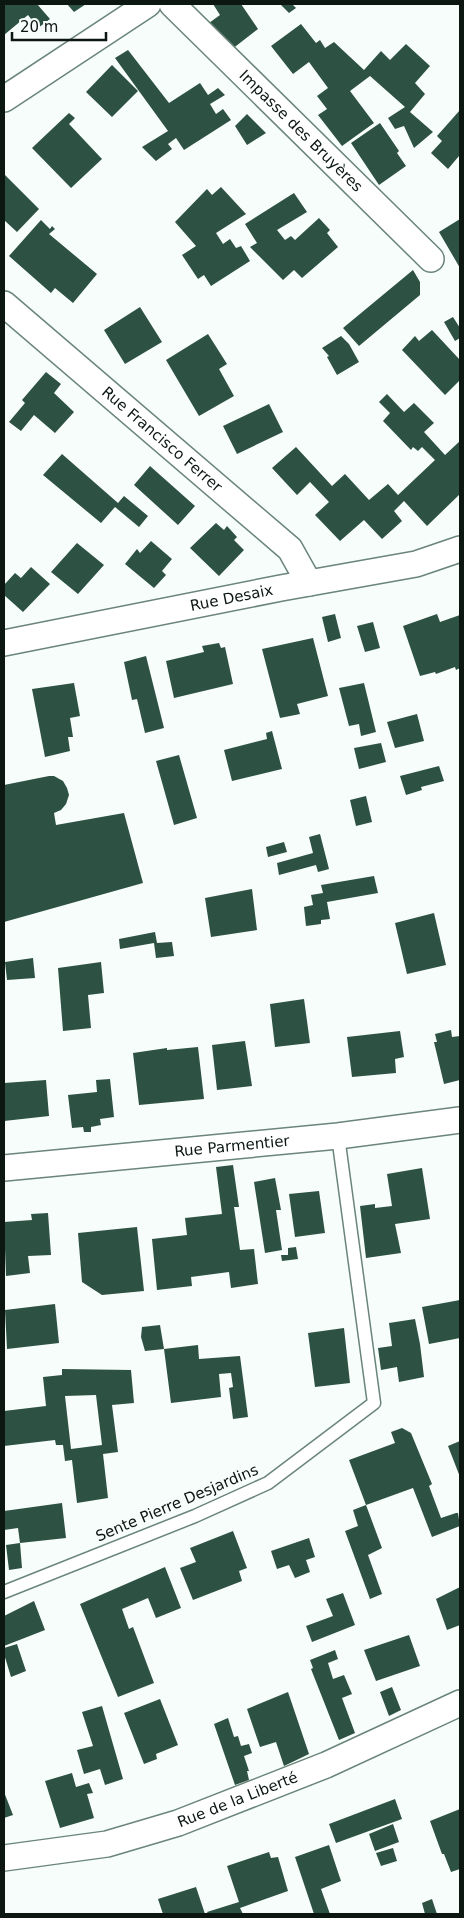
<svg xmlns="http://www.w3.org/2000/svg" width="464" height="1918" viewBox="0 0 464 1918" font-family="'DejaVu Sans',sans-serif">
<rect width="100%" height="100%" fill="#f7fdfb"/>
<path fill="#2d5142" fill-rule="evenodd" d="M4,4H37L50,19L38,28L28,15L4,35Z
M67,4H86L74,12Z
M213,4H241L258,29L227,53L209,23L220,15Z
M282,4H292L296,8L289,13L281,5Z
M301,24L316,43L320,40L325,48L334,42L364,70L381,51L390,60L406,44L430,66L415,83L425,94L410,112L433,132L414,148L404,126L395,129L388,118L405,107L370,76L350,91L374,123L342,146L318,115L327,109L317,96L328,88L309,62L293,74L271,46Z
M128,50L169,103L200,83L208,95L218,88L225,95L210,104L216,114L223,109L231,120L184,150L176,138L168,144L172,149L156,161L142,147L168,131L115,58Z
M112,65L138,91L112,117L86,92Z
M460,110V158L459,156L448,169L431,153L442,141L437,136Z
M69,113L75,118L69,124L102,159L71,188L32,148Z
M247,114L266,133L247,145L235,126Z
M380,123L399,151L397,153L406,166L379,185L351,143Z
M4,174L39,209L17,232L4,220Z
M221,187L246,214L216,233L223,244L230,239L236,248L241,246L250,261L211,286L204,275L198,279L182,255L196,246L175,222L207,189L212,195Z
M294,193L307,212L277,230L285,240L291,236L295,240L319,218L330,230L327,233L338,247L302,278L294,270L283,280L250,247L257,243L245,224Z
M460,219V268L439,232Z
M41,220L50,229L52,226L55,229L49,234L97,274L73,303L55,288L51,293L9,256Z
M413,270L420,282V295L359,346L343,328Z
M140,307L162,342L125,364L104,330Z
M453,317L460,328V338L455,341L444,322Z
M432,330L460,360V380L445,395L402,350L415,336L419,341Z
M208,334L227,364L219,369L234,396L199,416L166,360Z
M341,336L349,344L359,362L337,375L327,357L329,356L322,348Z
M46,372L61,384L54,393L74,412L55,433L34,415L21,431L9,422L25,403L22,400Z
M387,394L404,412L414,403L434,423L424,432L445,455L460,441V494L427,526L404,501L394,511L402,521L382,539L364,520L340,541L315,515L329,502L310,482L297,495L272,468L296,447L332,486L345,474L369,500L388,484L398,495L435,460L422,447L418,451L413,447L411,450L383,421L390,413L379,402Z
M269,404L283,432L237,454L223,426Z
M62,454L118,503L124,496L148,516L139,527L115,507L101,523L43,475Z
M150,466L195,506L178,525L134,485Z
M216,523L224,530L227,526L237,537L234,540L244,550L219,576L190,548Z
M151,541L172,559L162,571L166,575L154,588L125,564L137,549L140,553Z
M77,543L104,565L78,594L51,572Z
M31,567L50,584L23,612L4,595V585L15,573L21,578Z
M335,614L341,638L328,642L322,617Z
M437,614L440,622L460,615V668L456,670L455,667L436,674L435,672L420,676L403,626Z
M373,622L380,648L365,652L357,626Z
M313,638L328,696L297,704L300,714L280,718L262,649Z
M219,643L221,648L225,647L233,684L174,698L166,661L204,652L202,646Z
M146,656L164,728L145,733L137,699L132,700L124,662Z
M74,683L80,716L70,718L73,737H68L70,751L45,757L32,689Z
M364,683L376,732L361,736L359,724L349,726L339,688Z
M417,714L424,741L395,748L387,722Z
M272,731L282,769L232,781L224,750L267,739L266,733Z
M381,743L386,762L359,769L354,748Z
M179,755L197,818L174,825L156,761Z
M439,766L444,781L421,787L422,790L406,795L400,776Z
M49,776H54L63,781L67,788L69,795L66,804L61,810L54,813L56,825L124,813L143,883L4,922V785Z
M366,796L372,822L356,826L350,800Z
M320,834L329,869L318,872L316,865L279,875L277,863L313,853L309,837Z
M284,842L287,852L268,857L266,847Z
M374,876L378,893L327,902L330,919L321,920V924L306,926L304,907L313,905L311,895L323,893L321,885Z
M252,889L257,930L211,937L205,898Z
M434,913L446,965L407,974L395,923Z
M155,932L157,943L172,942L174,956L156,958L154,943L120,949L119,939Z
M33,958L35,978L7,980L5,962Z
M101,962L104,993L88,995L91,1028L63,1031L58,968Z
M304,999L310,1043L275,1047L270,1004Z
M451,1030L452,1037L460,1036V1080L444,1084L434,1042H437L435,1034Z
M400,1031L404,1057L395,1059L396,1073L352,1077L347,1037Z
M245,1041L252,1086L217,1090L212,1045Z
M198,1047L204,1099L139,1105L133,1053L167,1048V1050Z
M110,1079L114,1117L100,1119L101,1125L91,1127V1132H84L83,1127L72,1128L68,1095L97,1092L96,1080Z
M46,1080L49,1116L4,1121V1083Z
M233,1165L239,1207H234L240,1250L254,1249L258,1284L231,1288L229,1272L191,1277L192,1286L157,1290L152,1239L187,1235L185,1218L222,1214L216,1167Z
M422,1168L430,1219L395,1224L401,1253L366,1258L360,1206L375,1204V1208L392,1206L387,1174Z
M275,1178L281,1210H276L282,1250L265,1253L254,1182Z
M319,1191L325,1233L295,1237L289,1194Z
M48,1213L51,1255L28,1256L30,1273L6,1276L4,1222L32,1220L31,1214Z
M137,1227L144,1291L102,1295L82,1282L78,1233Z
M296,1247L298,1259L282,1261L281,1255H288V1248Z
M460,1300V1338L429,1344L422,1307Z
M55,1304L59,1343L7,1349L5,1310Z
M415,1319L420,1344L424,1377L399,1382L397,1367L381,1370L378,1348L392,1346L389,1323Z
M160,1325L164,1349L198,1345L199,1359L240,1356L248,1417L233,1419L229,1388L233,1387L231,1373L219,1374L221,1397L171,1403L164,1349L145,1351L141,1337L142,1327Z
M344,1328L350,1383L315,1387L308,1333Z
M62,1369L131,1370L134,1403L112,1405L118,1452L103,1454L108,1498L77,1503L72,1460L65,1461L63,1445H56L55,1440L4,1446V1411L46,1406L43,1377L62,1375ZM96,1395L102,1445L71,1449L65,1396Z
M402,1428L411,1433L432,1484L429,1486L441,1518L456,1513H458L460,1526L432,1537L413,1488L366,1505L349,1460L395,1443L391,1432Z
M460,1441V1477L448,1446Z
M62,1503L66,1538L20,1543L18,1528L4,1530V1511Z
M366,1505L382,1548L368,1555L382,1594L370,1599L345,1531L358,1526L353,1510Z
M233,1531L247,1568L239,1571L242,1581L193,1600L180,1568L196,1562L190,1548Z
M309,1538L315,1557L306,1560L310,1572L295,1578L289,1565L277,1569L271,1551Z
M20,1543L22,1568L9,1570L6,1545Z
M165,1567L181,1608L156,1618L148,1598L122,1609L129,1629L133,1627L154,1683L118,1697L80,1604Z
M460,1587V1625L447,1630L436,1599Z
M343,1593L355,1625L312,1642L306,1626L333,1616L326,1599Z
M34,1601L45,1630L4,1646V1616Z
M409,1635L420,1666L376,1681L364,1650Z
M17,1644L26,1671L11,1677L4,1654V1648Z
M335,1650L338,1659L328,1663L333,1679L344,1675L352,1694L342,1698L355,1733L339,1740L311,1669L313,1668L310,1660Z
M392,1687L401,1710L389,1716L380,1692Z
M288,1692L309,1754L284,1766L276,1742L260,1747L247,1709Z
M160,1699L178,1745L156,1754L157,1759L144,1764L124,1713Z
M102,1706L123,1779L105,1785L100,1769L84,1774L77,1750L93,1746L82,1712Z
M228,1718L234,1737L238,1736L241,1746L249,1744L252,1753L244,1756L249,1771H247L249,1780L235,1785L214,1724Z
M72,1773L76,1787L89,1783L93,1793L87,1794L94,1818L60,1828L45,1781Z
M4,1792L13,1815L4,1818Z
M395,1799L402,1819L336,1843L329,1824Z
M460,1809V1869L451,1872L444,1854H442L430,1821Z
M393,1824L399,1842L375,1851L369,1834Z
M329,1845L341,1881L321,1889L330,1914H314L295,1857Z
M393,1848L397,1861L381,1866L376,1853Z
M269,1852L271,1858L278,1857L288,1891L240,1908L243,1914H208L207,1912L239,1902L227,1866Z
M196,1887L205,1914H163L158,1899Z
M432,1899L437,1914H425L422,1903Z"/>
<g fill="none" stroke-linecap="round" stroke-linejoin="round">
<g stroke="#6a8579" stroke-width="15">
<path id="lane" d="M4,1592L195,1516L268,1483L374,1403L338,1136"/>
</g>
<g stroke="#6a8579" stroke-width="28">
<g id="street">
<path id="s1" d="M172,4L431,259"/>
<path d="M4,99L148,4"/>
<path id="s2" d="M4,304L290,549L309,583"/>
<path id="s3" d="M4,643L281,588L416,564L460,549"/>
<path id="s4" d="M4,1168L338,1136L460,1120"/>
<path id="s5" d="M4,1858L107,1844L178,1823L326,1765L460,1703"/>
</g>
</g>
<use href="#lane" stroke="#fff" stroke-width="12"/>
<use href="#street" stroke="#fff" stroke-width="25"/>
</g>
<g text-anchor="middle" stroke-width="5" stroke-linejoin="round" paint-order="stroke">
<g font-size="15" fill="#0c1712" stroke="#f7fdfb">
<text dy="5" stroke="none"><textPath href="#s1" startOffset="181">Impasse des Bruyères</textPath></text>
<text dy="5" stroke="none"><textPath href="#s2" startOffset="208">Rue Francisco Ferrer</textPath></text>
<text dy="5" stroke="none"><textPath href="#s3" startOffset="232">Rue Desaix</textPath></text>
<text dy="5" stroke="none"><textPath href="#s4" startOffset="229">Rue Parmentier</textPath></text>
<text transform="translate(177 1503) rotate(-23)" y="5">Sente Pierre Desjardins</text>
<text dy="5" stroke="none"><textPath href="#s5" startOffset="242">Rue de la Liberté</textPath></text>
</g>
</g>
<rect width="464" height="1918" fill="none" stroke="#0c1712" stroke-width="10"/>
<path d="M12 32v8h94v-8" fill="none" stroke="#0c1712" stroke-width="2.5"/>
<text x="20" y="32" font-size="15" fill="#0c1712" stroke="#f7fdfb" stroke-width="4" paint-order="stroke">20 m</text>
</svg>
